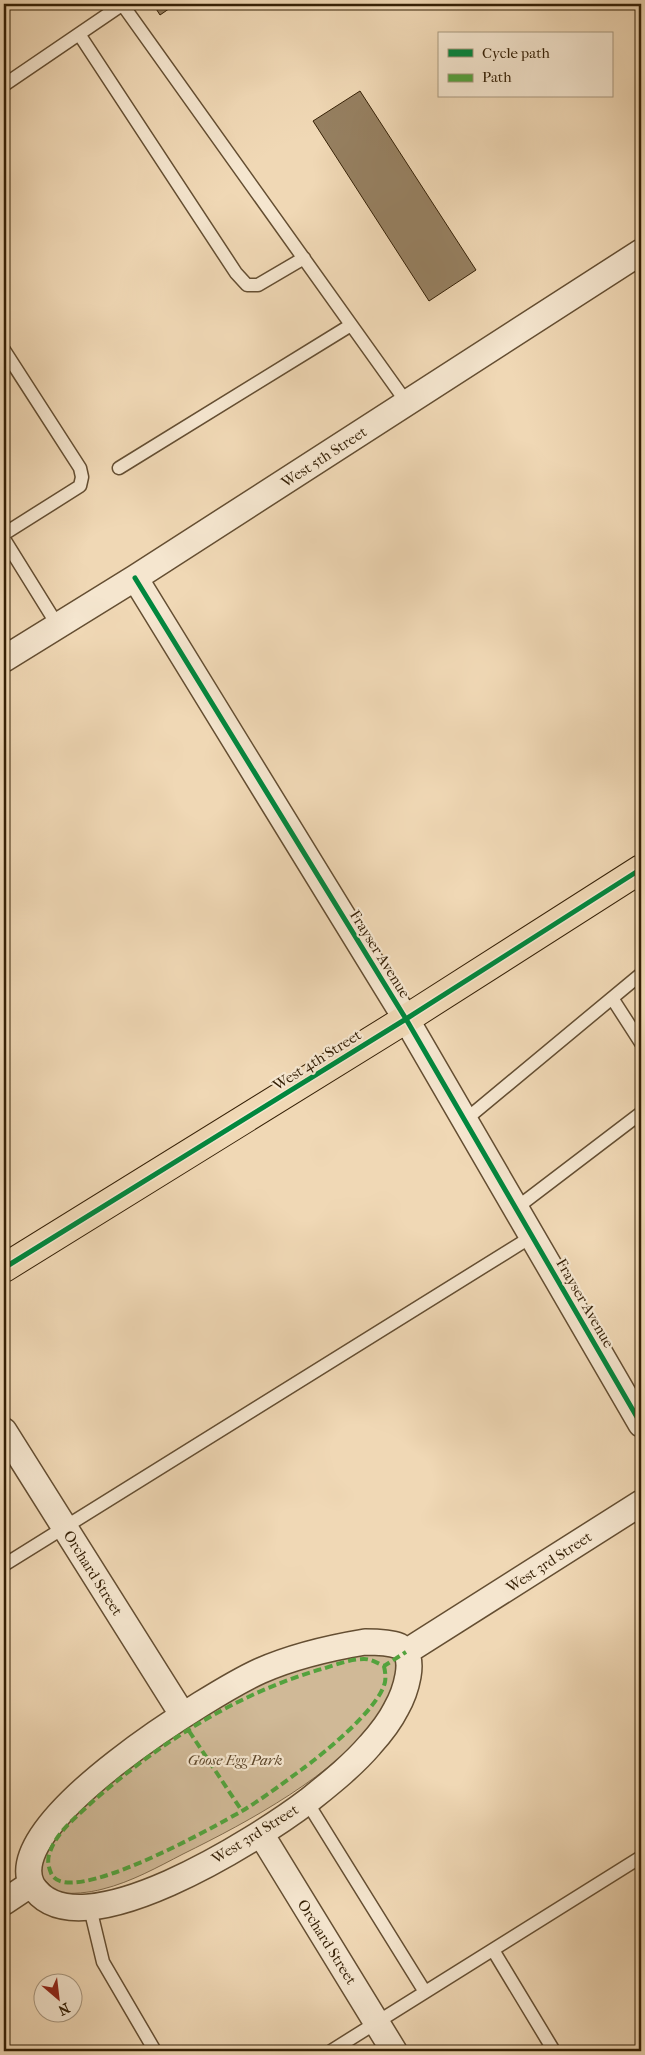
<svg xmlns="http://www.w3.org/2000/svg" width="645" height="2055" viewBox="0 0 645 2055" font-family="'IM FELL French Canon',serif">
<rect width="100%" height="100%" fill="#f0d8b5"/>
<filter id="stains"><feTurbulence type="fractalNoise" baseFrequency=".004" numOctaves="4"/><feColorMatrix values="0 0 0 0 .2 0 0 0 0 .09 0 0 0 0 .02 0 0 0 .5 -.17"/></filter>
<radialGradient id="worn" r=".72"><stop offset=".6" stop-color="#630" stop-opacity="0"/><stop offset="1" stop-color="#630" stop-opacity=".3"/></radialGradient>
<path fill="#d0b997" stroke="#826c4e" d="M406,1652C400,1666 389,1705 381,1715C335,1775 250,1821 183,1854C158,1867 131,1882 103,1889C88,1893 73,1894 58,1893L37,1872L59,1820L218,1702L318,1657Z"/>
<path fill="#968061" stroke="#352006" d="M153,4H176L160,15Z
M360,91L476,270L429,301L313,121Z"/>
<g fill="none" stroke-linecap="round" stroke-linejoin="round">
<g stroke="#644e32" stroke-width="15">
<path id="lane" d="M122,4L407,403
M79,34L236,273L247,285H258L304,258
M4,85L123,4
M4,350L80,468L82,477L80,486L4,534
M119,468L351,325
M4,539L58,626
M612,998L641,1043
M464,1121L641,974
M515,1209L641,1113
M4,1565L531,1237
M307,1802L425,1992
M90,1908L103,1962L155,2051
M493,1950L554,2051
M331,2051L641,1857"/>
</g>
<g stroke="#644e32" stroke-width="28">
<path id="street" d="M135,578L406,1019L641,1424
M4,659L135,578L641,252
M4,1431L182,1714
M365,1642C375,1642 389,1642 399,1646C419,1656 404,1695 396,1709C390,1721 379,1735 370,1745C352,1766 329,1784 308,1801C262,1836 76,1957 32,1885C0,1822 214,1692 260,1671C294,1656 329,1648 365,1642Z
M406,1652L641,1503
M261,1834L394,2051
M4,1902L31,1884"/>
</g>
<g stroke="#352006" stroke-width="30">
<path id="primary" d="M4,1268L406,1019L641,869"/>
</g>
<use href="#lane" stroke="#f5e6cf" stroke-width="12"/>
<use href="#street" stroke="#f5e6cf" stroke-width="25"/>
<use href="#primary" stroke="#f0d8b5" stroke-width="28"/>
<path stroke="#53a23d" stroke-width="4" stroke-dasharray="8 4" stroke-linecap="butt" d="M384,1666C385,1671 386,1676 385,1682C379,1709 323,1754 301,1770C282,1784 262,1799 242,1811C217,1825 66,1911 51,1873C48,1866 47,1859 50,1852C56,1833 76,1817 90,1804C156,1745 237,1693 322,1669C335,1665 350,1659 364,1659C371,1659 377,1663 384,1666L406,1652
M189,1731L242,1811"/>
<g stroke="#f5e6cf" stroke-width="8">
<path id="cycleway" d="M135,578L406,1019L641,1424
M4,1268L406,1019L641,869"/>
</g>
<use href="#cycleway" stroke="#00873e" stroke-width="5"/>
</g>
<g text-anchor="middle" stroke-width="4.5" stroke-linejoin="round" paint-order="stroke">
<g font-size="15" fill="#352006" stroke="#f5e6cf">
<text transform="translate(324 457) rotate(-33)" y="5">West 5th Street</text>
<text transform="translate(380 954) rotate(58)" y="5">Frayser Avenue</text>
<text transform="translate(317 1060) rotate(-32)" y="5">West 4th Street</text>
<text transform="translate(585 1303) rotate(60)" y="5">Frayser Avenue</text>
<text transform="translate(549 1562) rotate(-33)" y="5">West 3rd Street</text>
<text transform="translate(93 1573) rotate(58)" y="5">Orchard Street</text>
<text transform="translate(255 1834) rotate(-32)" y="5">West 3rd Street</text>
<text transform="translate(327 1942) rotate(58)" y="5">Orchard Street</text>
</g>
<g font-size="15" font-style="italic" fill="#5c462a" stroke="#f5e6cf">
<text x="235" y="1765">Goose Egg Park</text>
</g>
</g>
<rect width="645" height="2055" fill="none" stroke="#f0d8b5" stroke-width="20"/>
<rect x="5" y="5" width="635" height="2045" fill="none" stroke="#352006" stroke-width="2.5"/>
<rect x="10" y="10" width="625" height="2035" fill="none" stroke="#352006"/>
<rect x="438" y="32" width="175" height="65" fill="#f5e6cf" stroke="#a8977f"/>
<rect x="448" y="49" width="25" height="8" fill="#00873e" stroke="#a8977f"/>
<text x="482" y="58" font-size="15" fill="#352006">Cycle path</text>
<rect x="448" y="74" width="25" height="8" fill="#53a23d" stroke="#a8977f"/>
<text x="482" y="82" font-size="15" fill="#352006">Path</text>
<g transform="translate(58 1998) rotate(152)"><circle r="24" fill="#f5e6cf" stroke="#a8977f"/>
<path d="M0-4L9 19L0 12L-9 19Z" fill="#8f2418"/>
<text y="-8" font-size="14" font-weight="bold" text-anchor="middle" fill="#352006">N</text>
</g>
<rect width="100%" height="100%" filter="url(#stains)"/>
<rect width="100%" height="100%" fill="url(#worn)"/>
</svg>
